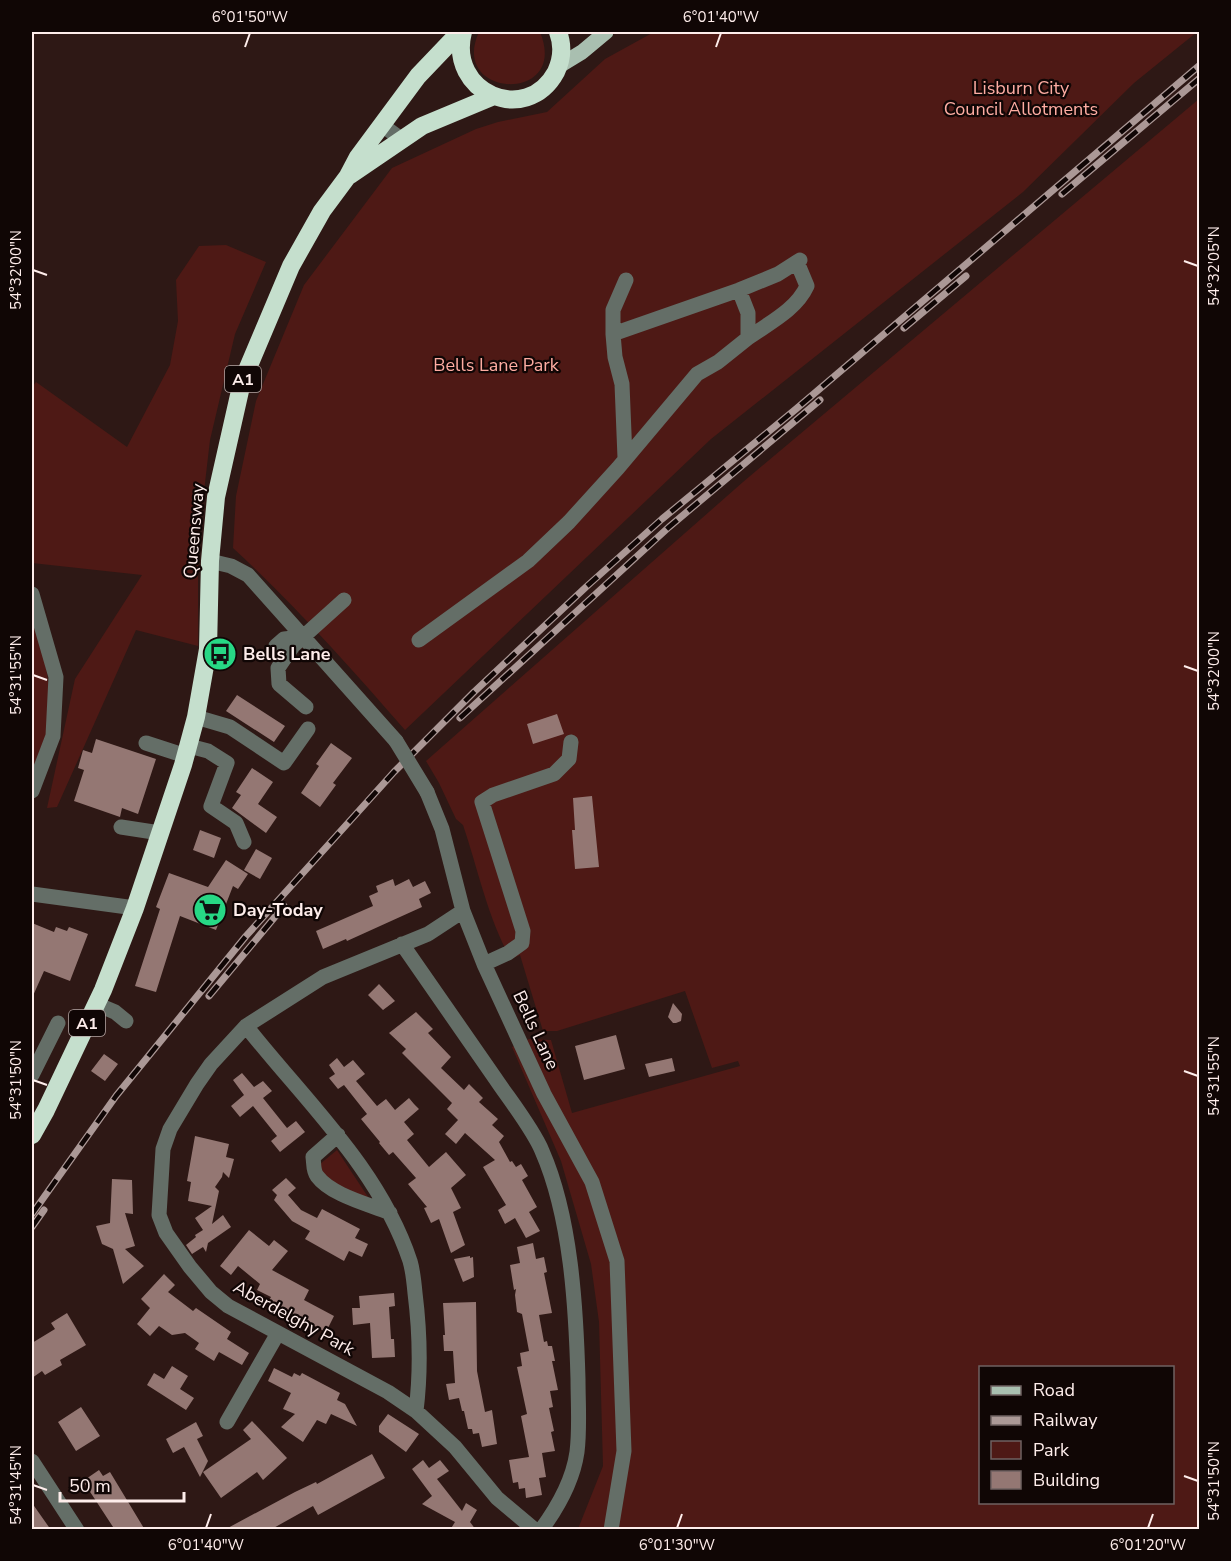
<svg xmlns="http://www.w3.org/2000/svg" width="1231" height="1561" viewBox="0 0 1231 1561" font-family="'Nunito Sans',sans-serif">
<rect width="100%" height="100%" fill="#2e1815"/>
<path fill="#4e1915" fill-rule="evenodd" d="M479,32H540C570,104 448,99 479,32Z
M654,32H1197L1134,83L1023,192L711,439L405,730C350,667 295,605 233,548L236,496L256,401L304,285L392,168L476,129L498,122L547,112L605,59Z
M1199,99V1529H578L603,1466L599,1322L591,1264L561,1161L512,1047L529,1039L551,1040L572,1113L740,1066L738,1061L712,1068L685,991L557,1031H543L520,955L511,959C488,919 478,869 463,825L456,819L439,783L426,761L743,482ZM980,1368H1172V1502H980Z
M226,245L266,262L235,334L210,440L198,543V646L136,630L57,807L47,808L75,679L142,575L32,563V387L36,382L127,447L170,365L178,321L176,280L199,246Z
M32,614C42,651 54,686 49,725C47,741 37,759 32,774Z
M337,1150L370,1200L340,1188L320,1173V1164Z"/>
<path fill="#947773" d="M237,695L285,726L274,742L226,711Z
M557,714L564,734L533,744L527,724Z
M96,739L156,759L138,814L122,808L120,817L74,801L84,770L78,768L83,750L92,753Z
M331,743L352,758L333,783L336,785L320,807L301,793L319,766L316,764Z
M252,768L273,782L258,804L277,817L266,833L232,808L241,795L236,792Z
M592,796L599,867L575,869L572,830H575L573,798Z
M200,830L221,838L214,858L193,850Z
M256,849L272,858L260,879L244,870Z
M226,860L248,874L238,889L233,886L216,930L180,916L156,992L135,986L160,909L156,907L169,873L208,887Z
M393,879L395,886L409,879L413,887L425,881L431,893L419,899L422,907L347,941L346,939L323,949L316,931L373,906L369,896L378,892L376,886Z
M32,923L54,932L56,927L67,931L69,927L88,934L70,981L44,971L32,998Z
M379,984L395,1001L383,1010L368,995Z
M673,1003L682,1014L681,1021L676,1023H673L668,1017Z
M416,1012L433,1029L428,1033L451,1057L441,1068L464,1090L469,1084L483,1098L479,1102L498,1119L492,1125L504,1136L499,1142L510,1162L512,1161L516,1167L521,1164L528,1176L522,1180L537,1207L529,1212L540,1231L526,1238L515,1218L505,1224L498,1210L506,1205L483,1167L495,1160L465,1133L456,1144L445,1134L458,1120L447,1109L452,1103L402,1053L406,1049L389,1033Z
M616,1035L625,1069L584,1080L575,1046Z
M104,1054L118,1064L105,1081L91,1071Z
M337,1058L344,1067L353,1060L365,1074L356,1081L377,1106L386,1099L395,1110L409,1098L414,1104L419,1109L404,1122L414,1134L407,1140L429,1167L446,1152L466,1175L451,1188L461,1208L453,1212L465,1245L451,1253L439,1219L431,1223L424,1208L427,1207L408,1184L416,1178L393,1152L389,1155L379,1143L380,1142L361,1119L367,1114L344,1085L338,1089L329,1078L335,1074L329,1065Z
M672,1058L675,1071L649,1077L645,1064Z
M242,1073L254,1087L263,1081L272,1091L263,1098L287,1128L296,1121L305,1132L280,1152L271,1141L277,1136L253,1106L240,1117L231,1106L244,1095L233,1080Z
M195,1136L229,1144L226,1157L234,1159L229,1178L223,1172L222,1177L215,1187L219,1191L212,1224L223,1215L231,1227L208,1243L206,1252L203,1247L192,1254L186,1245L196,1237L195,1235L203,1230L195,1218L212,1206L188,1201L191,1182L187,1181Z
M286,1178L296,1188L288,1195L301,1210L317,1218L322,1209L360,1229L355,1238L368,1244L362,1257L349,1251L344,1261L305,1239L310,1231L292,1221L274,1200L277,1195L272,1190Z
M112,1179L132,1180L133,1214L125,1213L135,1246L125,1249L144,1266L123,1284L113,1249L102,1244L96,1226L110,1223Z
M249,1230L269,1246L274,1240L288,1251L272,1270L309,1290L304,1300L334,1316L326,1332L311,1324L309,1327L267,1304L271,1297L257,1290L260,1284L238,1266L231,1275L220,1266Z
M533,1243L536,1259L544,1257L547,1272L544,1273L552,1313L539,1315L544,1342L547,1341L548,1346H552L555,1361H552L558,1390L550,1391L553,1407L549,1408L554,1431L551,1432L555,1451L542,1453L546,1477L539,1478L542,1495L526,1498L525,1488L519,1489L518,1482L513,1483L509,1460L529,1457L521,1416L527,1414L517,1367L522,1366L520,1353L529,1351L522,1314L517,1312L515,1295L516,1289L514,1290L510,1265L520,1263L517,1247Z
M470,1256V1258L473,1257L474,1277L463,1282L454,1259Z
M164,1274L175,1285L168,1292L193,1311L196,1308L231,1332L227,1339L249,1353L242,1365L219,1352L214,1361L195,1349L199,1343L185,1333L172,1335L159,1326L150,1336L137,1324L150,1308L141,1299Z
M394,1293L395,1306L389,1307L391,1339H394L395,1357L372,1358L370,1323L353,1325L352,1308H360L359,1296Z
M476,1302L477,1371L485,1412L492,1410L497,1444L482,1447L479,1433L473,1434L472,1429H468L464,1411H462L459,1398L449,1400L446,1384L455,1383L453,1351H444L443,1335H445L443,1303Z
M67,1313L86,1345L60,1360L62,1365L45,1375L42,1371L32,1378V1343L55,1329L51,1323Z
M172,1366L188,1376L180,1389L194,1398L186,1410L147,1385L154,1373L164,1379Z
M274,1368L292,1377L294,1373L300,1376L302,1373L340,1393L337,1400L345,1404L357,1426L331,1414L326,1424L317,1420L303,1442L281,1427L295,1414L283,1409L291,1393L268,1381Z
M81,1407L100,1436L76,1451L58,1422Z
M388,1414L419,1434L406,1452L379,1432V1426Z
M252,1421L287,1458L263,1480L257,1472L221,1498L203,1472L251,1439L243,1430Z
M196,1422L203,1436L197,1439L208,1461L200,1477L184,1447L173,1453L166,1439Z
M372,1454L385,1478L318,1515L313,1506L270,1530H224L295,1492L316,1482L317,1484Z
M423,1460L429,1468L440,1460L449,1471L437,1479L462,1511L466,1503L477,1510L470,1522L476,1530H450L455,1522L422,1504L432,1496L412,1469Z
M99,1470L103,1476L110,1472L145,1530H115L83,1481Z
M32,1503L51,1530H32Z"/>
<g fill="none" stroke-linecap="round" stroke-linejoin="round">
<path stroke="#646e67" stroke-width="15" d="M382,125L401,139
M613,334V310L626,280
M748,338C769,323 796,310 807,286L797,262
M625,458L622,384L615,357L613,334L739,290L778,274L800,260
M210,561L231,566L248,575L396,741
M32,594L56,677L53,736L32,791
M419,640L528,561L569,522L618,468L697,374L718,362L748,338V313L739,290
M276,646L284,639L302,637
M306,707L279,684L278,668L293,646L344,600
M196,717L230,727L284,763L308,729
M146,743L186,756
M189,746L208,751L227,763L211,806L236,823L244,842
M427,792L442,829L463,911L484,964L544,1094L592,1182L617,1261L624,1451L611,1530
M121,827L160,833
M32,894L135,908
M463,911L428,934L323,977L246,1026L211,1064L197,1084L170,1129L163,1149L159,1215L166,1233L190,1267L211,1292L228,1306L388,1392L416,1411L455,1447L497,1498L535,1530
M402,944C433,989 464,1033 495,1078C509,1099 533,1129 542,1151C571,1217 576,1307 578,1379C578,1403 580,1428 577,1452C573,1480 558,1507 541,1530
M484,964L508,953L522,943L523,931L482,802L493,795L554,774L569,759L571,742
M96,1004L115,1012L126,1021
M246,1026C305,1101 379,1168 410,1261C413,1271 414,1282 415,1293C420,1333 421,1371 416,1411
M32,1075L58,1023
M338,1135L313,1157C314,1163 313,1171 317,1176C331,1195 368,1204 390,1213
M227,1422L278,1333
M32,1461L77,1530"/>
<path stroke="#a9bfb0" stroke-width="15" d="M559,66L582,52L606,32"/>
<path stroke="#c5dfcd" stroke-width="18" d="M463,32C447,92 526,127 556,72C562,59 563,45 558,32
M350,175L422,126L494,96
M32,1135L46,1110L103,990L135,908L183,765L196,717L208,649L210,561L216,497L242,382L291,266L322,211L348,176L358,157L418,76L460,32"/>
<g stroke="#ab9896" stroke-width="7">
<path id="rail" d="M1062,194L1200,78
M904,328L966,276
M460,718L669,527L820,400
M209,996L284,906
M32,1214L116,1096L246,936L394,772L474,692L586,587L662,519L796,409L1200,65
M32,1227L44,1210"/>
</g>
<use href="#rail" stroke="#100605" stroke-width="4.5" stroke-dasharray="14" stroke-linecap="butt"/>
<path stroke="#646e67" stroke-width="15" d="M396,741L427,792"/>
</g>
<path fill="none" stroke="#feedeb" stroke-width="2" d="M245,47L250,33M716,47L721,33M1184,261L1198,266M33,270L47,275M1184,666L1198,671M33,675L47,680M1184,1071L1198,1076M33,1080L47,1085M1184,1476L1198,1481M33,1485L47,1490M206,1528L211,1514M677,1528L682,1514M1148,1528L1153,1514"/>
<defs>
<g id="bus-disc" transform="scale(1.725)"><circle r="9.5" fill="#27d885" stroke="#100605"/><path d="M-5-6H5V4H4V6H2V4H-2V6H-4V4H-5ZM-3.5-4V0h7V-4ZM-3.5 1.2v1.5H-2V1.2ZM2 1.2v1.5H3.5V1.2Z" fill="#111"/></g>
<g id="supermarket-disc" transform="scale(1.725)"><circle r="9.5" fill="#27d885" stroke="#100605"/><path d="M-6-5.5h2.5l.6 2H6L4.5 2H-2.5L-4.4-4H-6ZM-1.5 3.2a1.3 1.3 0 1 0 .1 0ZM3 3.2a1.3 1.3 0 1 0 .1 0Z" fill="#111"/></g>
</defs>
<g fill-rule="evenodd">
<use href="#bus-disc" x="220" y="654"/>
<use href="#supermarket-disc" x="210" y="910"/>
</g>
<g text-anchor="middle" stroke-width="4.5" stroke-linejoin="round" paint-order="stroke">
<g fill="#100605" stroke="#b7a8a6" stroke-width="1.5">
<rect x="225" y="366" width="36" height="26" rx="4.5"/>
<rect x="69" y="1010" width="36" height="26" rx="4.5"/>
</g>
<g font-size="16" font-weight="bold" fill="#feedeb">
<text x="243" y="385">A1</text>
<text x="87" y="1029">A1</text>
</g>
<g font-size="18" fill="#feaca2" stroke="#100605">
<text x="1021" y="94">Lisburn City<tspan x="1021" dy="21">Council Allotments</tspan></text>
<text x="496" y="371">Bells Lane Park</text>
</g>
<g font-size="18" fill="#feedeb" stroke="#100605">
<text transform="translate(194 531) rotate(-85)" y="6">Queensway</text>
<text transform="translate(536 1030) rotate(65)" y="6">Bells Lane</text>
<text transform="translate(294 1318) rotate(29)" y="6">Aberdelghy Park</text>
</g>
<g font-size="18" font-weight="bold" fill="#feedeb" stroke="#100605" text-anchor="start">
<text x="243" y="660">Bells Lane</text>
<text x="233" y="916">Day-Today</text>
</g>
</g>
<rect width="1231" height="1561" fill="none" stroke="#100605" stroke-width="66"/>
<rect x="979" y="1366" width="195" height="138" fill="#100605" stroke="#6f6261" stroke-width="1.5"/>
<rect x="991" y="1386" width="30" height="9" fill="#a9bfb0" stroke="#6f6261" stroke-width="1.5"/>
<text x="1033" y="1396" font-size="18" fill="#feedeb">Road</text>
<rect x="991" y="1416" width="30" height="9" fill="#ab9896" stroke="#6f6261" stroke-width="1.5"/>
<text x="1033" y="1426" font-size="18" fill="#feedeb">Railway</text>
<rect x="991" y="1441" width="30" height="18" fill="#4e1915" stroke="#6f6261" stroke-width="1.5"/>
<text x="1033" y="1456" font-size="18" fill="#feedeb">Park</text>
<rect x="991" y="1471" width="30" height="18" fill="#947773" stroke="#6f6261" stroke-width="1.5"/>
<text x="1033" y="1486" font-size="18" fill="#feedeb">Building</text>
<path d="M60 1492v9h124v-9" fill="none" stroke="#feedeb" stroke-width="3"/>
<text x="69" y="1492" font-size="18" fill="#feedeb" stroke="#100605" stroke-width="4.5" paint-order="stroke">50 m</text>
<rect x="33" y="33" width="1165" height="1495" fill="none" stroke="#feedeb" stroke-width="2"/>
<g font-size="15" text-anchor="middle" fill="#feedeb">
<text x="250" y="22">6°01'50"W</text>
<text x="721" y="22">6°01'40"W</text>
<text transform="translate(1214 266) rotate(-90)" y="5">54°32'05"N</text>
<text transform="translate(16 270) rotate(-90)" y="5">54°32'00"N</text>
<text transform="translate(1214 671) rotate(-90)" y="5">54°32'00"N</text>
<text transform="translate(16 675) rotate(-90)" y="5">54°31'55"N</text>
<text transform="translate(1214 1076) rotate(-90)" y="5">54°31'55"N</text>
<text transform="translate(16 1080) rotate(-90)" y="5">54°31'50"N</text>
<text transform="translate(1214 1481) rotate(-90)" y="5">54°31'50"N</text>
<text transform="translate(16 1485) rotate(-90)" y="5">54°31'45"N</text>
<text x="206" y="1550">6°01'40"W</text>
<text x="677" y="1550">6°01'30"W</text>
<text x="1148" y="1550">6°01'20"W</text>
</g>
</svg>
